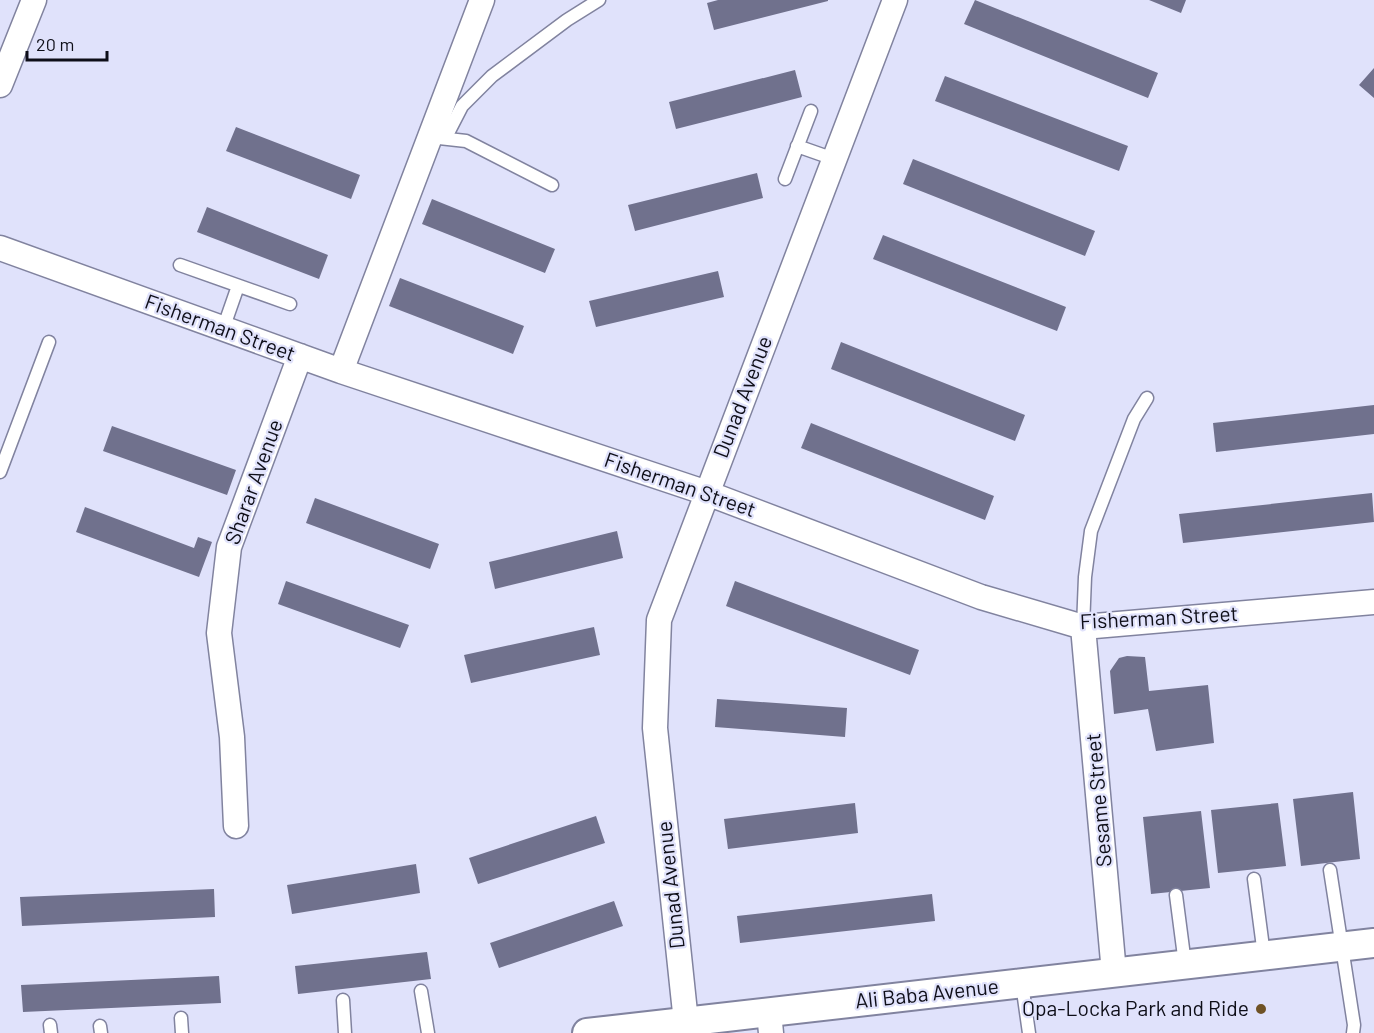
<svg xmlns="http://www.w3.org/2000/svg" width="1374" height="1033" viewBox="0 0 1374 1033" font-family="Barlow,sans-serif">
<rect width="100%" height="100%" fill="#e0e2fb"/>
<path fill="#70718d" d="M718,0H828V1L714,30L707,3Z
M975,0L1158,73L1148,98L964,24Z
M1149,0H1186L1181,13Z
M1374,68V98L1359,85Z
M795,70L802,97L676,129L669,102Z
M945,76L1128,146L1119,171L935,101Z
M236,127L360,175L351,199L226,151Z
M913,159L1095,231L1085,256L903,184Z
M757,173L763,198L635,231L628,205Z
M432,199L555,249L545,273L422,224Z
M207,207L328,255L319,279L197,232Z
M883,235L1066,307L1057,331L873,259Z
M718,271L724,297L596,327L589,301Z
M400,278L524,326L513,354L389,306Z
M841,342L1025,415L1015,441L831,369Z
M1374,405V434L1216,452L1213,423Z
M811,423L994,496L985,520L801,448Z
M112,426L236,470L227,495L103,451Z
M1372,493L1374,522L1183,543L1179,514Z
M315,498L439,544L430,569L306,523Z
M85,507L194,548L198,537L212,542L199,577L76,532Z
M617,531L623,558L495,589L489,562Z
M286,581L409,625L400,648L278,604Z
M735,581L919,650L910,675L726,606Z
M594,627L600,655L471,683L464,655Z
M1127,656L1145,657L1149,691L1208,685L1214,743L1156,751L1148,709L1114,714L1110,671L1119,658Z
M717,699L847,708L845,737L715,727Z
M1353,792L1360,859L1301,866L1293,799Z
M855,803L858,833L728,849L724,819Z
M1278,803L1286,866L1218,873L1211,810Z
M1201,811L1210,888L1151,894L1143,817Z
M596,816L605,843L478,884L469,858Z
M416,864L420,893L292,914L287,885Z
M214,889L215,917L22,926L20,897Z
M932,894L935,921L740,943L737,916Z
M614,901L623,926L499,968L490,943Z
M427,952L431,979L298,994L295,966Z
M219,976L221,1003L23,1012L21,985Z"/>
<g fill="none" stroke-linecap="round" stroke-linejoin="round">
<g stroke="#81839f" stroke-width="15">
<path id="service" d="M446,137L462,106L492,76L567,20L599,0
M439,138L466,141L552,185
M797,146L834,159
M785,179L811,111
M180,265L290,304
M223,329L238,286
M0,472L49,342
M1083,627L1085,577L1091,531L1134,419L1147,398
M1330,870L1354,1025L1353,1033
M1254,879L1264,955
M1176,895L1185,964
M1022,984L1029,1033
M421,991L428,1033
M343,1000L345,1033
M181,1018L182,1033
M50,1025L51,1033
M100,1026L101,1033"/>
</g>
<g stroke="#81839f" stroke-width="27">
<path id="minor" d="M0,85L34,0
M0,248L341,371L707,493L981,597L1083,627L1374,602
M341,371L482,0
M1083,627L1114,973
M236,826L232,737L219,633L229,547L300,356
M769,1012L771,1033
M686,1022L655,728L659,620L895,0"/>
</g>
<g stroke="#81839f" stroke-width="32">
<path id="tertiary" d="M587,1033L1374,943"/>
</g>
<use href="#service" stroke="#fff" stroke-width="12"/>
<use href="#minor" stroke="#fff" stroke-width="24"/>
<use href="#tertiary" stroke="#fff" stroke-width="28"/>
</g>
<circle fill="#6f5225" stroke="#e0e2fb" stroke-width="2" cx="1261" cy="1009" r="6"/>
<g text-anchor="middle" stroke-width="4.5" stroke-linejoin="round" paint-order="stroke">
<g font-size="21" fill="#0e0e18" stroke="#e0e2fb">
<text transform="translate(220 328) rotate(20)" y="7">Fisherman Street</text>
<text transform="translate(743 397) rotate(-69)" y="7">Dunad Avenue</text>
<text transform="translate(254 482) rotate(-70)" y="7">Sharar Avenue</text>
<text transform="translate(680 485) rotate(19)" y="7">Fisherman Street</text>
<text transform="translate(1159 618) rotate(-3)" y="7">Fisherman Street</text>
<text transform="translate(1099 800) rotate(-95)" y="7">Sesame Street</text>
<text transform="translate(671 885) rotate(-96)" y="7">Dunad Avenue</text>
<text transform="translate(927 994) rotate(-6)" y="7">Ali Baba Avenue</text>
</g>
<g font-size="21" fill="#0e0e18" stroke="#e0e2fb" text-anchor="end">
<text x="1249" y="1016">Opa-Locka Park and Ride</text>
</g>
</g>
<path d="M27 51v9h80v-9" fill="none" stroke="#0e0e18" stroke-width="3"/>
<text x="36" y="51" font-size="18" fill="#0e0e18" stroke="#e0e2fb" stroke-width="4.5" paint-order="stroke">20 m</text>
</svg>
